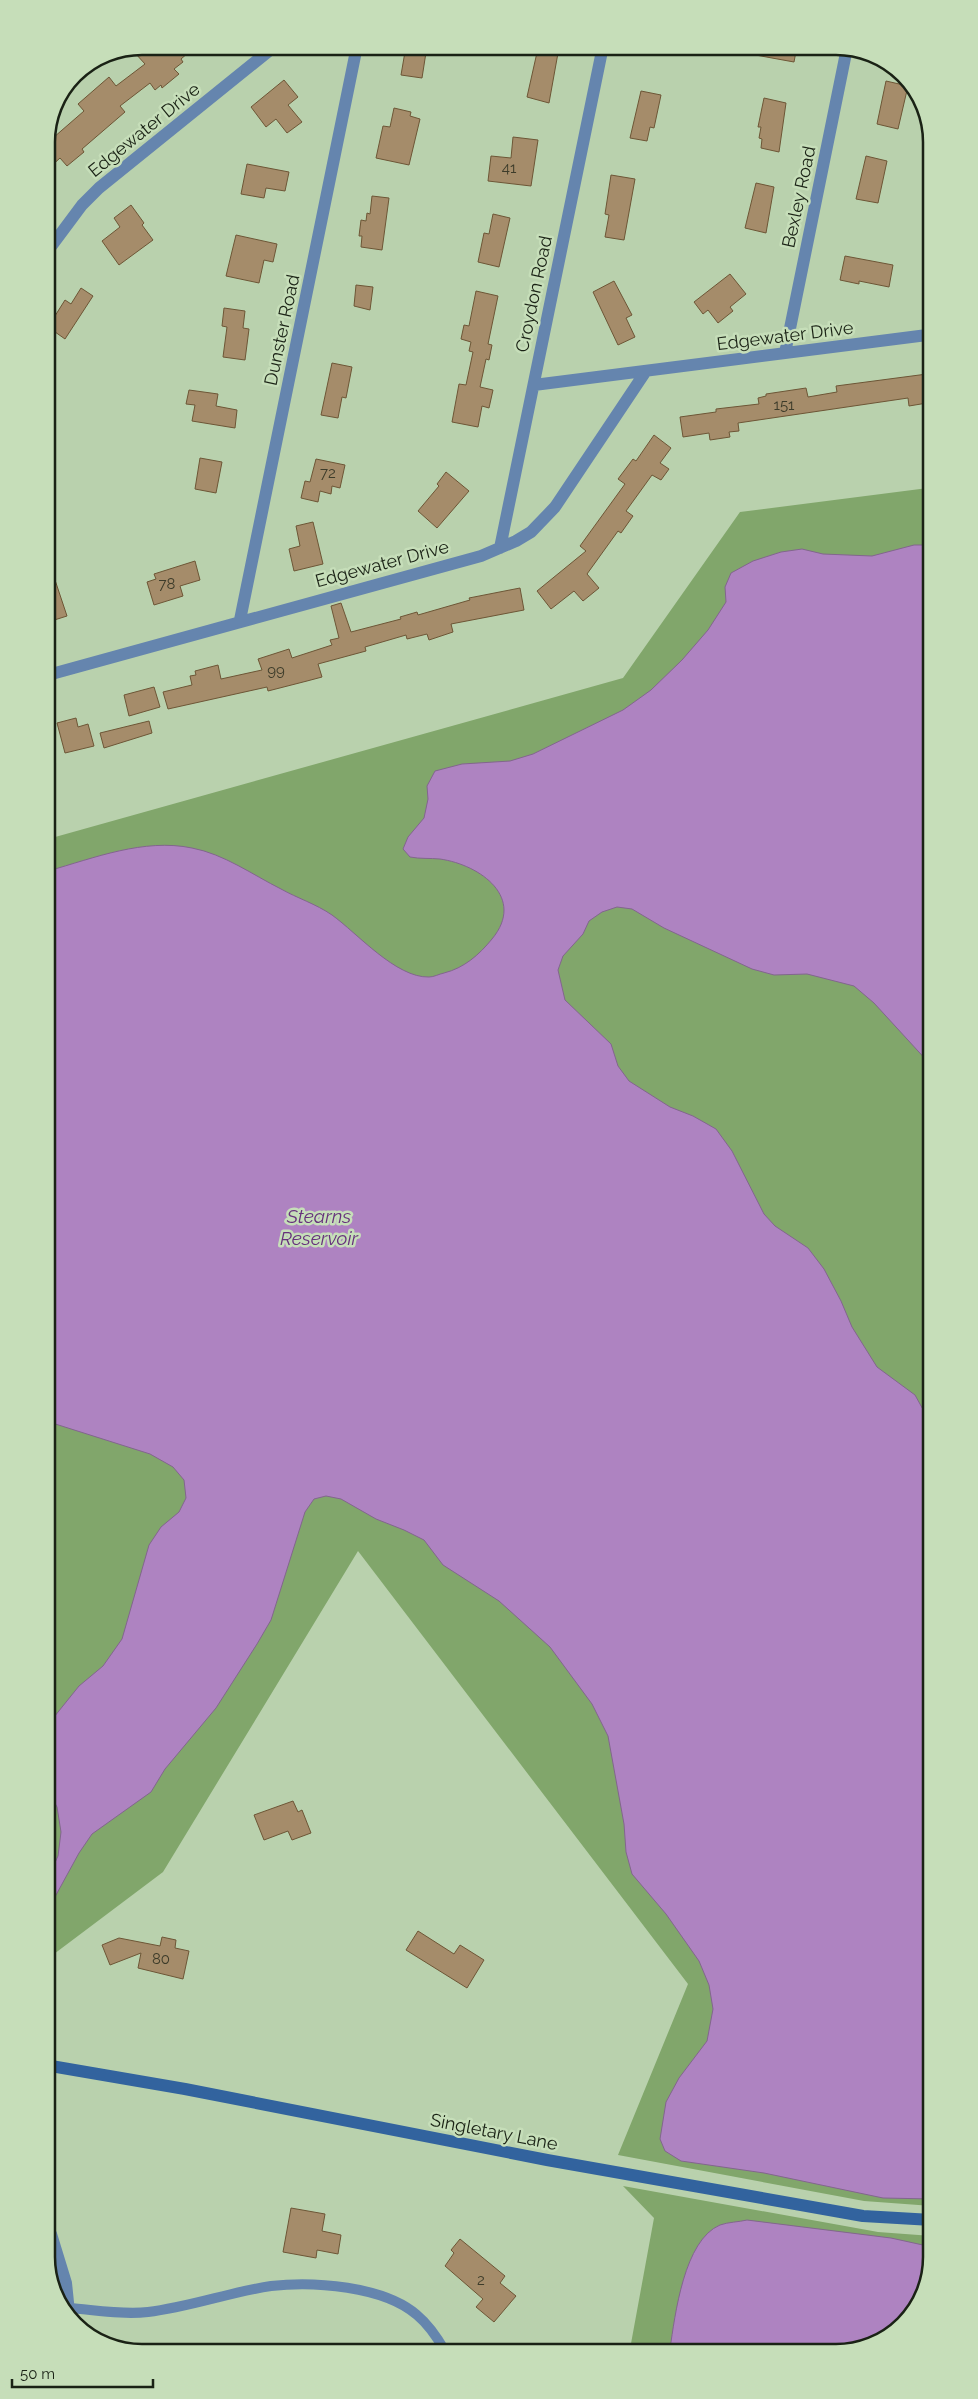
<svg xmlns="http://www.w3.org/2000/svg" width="978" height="2399" viewBox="0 0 978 2399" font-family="Raleway,sans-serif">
<rect width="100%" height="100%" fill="#b9d1ad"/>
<path fill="#81a66b" d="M928,488L932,2206L864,2201L618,2155L688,1984L358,1551L163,1872L50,1957L48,839L623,678L740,512Z
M623,2186L878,2232L932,2236V2257L912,2315L867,2348L630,2349L654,2218Z"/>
<path fill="#ae83c1" stroke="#82668d" d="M914,545H928L929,1063L874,1003L854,986L807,974L774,975L752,969L664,928L632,909L617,907L602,912L589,921L583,934L563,956L558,970L565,1000L611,1044L618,1066L629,1081L670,1107L693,1116L716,1129L732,1151L764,1214L775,1226L808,1248L824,1269L841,1301L852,1327L877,1367L915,1395L925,1413L930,1430L932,2199L883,2198L764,2173L681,2161L665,2151L660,2139L666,2102L679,2078L707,2041L713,2009L709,1985L699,1961L666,1914L632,1874L626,1852L624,1824L608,1736L592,1704L550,1647L499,1601L443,1565L424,1540L404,1530L376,1519L341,1499L326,1496L314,1499L305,1512L271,1620L257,1644L216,1708L165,1769L151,1792L92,1834L79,1853L50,1906V1873L58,1856L61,1832L57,1807L50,1794V1722L79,1686L103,1666L122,1639L149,1545L161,1527L179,1512L186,1498L184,1480L173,1467L150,1454L49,1422L48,871C94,858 144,838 192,848C224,854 253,875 281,889C297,898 316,904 332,915C357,933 396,978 429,977C434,977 439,974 444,973C464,968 479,955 492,939C526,898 481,865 440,859C430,858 420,859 410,857L403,849L408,837L424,818L428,799L427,786L435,771L462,764L510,761L533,754L623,710L651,690L682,660L708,630L726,602L725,587L731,573L753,561L781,552L802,549L823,554L872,556Z
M747,2220L891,2238L932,2247V2257L912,2315L867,2348L670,2349C675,2315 684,2240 720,2225C728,2222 739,2222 747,2220Z"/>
<path fill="#a58c6a" stroke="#6d5636" d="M143,46H196L181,59L183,62L174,69L179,74L162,88L161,85L155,90L150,83L120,106L125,112L82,149L84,152L67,166L60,158L47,170L46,144L84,111L78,104L109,77L116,86L145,64L135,53Z
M406,46H427L422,78L401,75Z
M751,46H797L794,62L750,54Z
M538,48L558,53L549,103L527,97Z
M284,80L298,97L288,105L302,122L287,133L276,119L266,127L251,107Z
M886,81L908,86L898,129L877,124Z
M641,91L661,95L654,128L650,127L647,141L630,138Z
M764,98L786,103L779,152L761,148L762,139L759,138L761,127H758Z
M394,108L411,112L410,116L420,119L409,165L376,158L383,126L390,127Z
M513,137L538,140L531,186L488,181L491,156L511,158Z
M866,156L887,161L878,203L856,199Z
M247,164L289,172L285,191L266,188L264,198L241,194Z
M611,175L635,179L624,240L605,237L609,215L605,214Z
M756,183L774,187L766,233L745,228Z
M372,196L389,198L382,250L361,247L362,236H359L361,220L366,221L367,213L370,214Z
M131,205L144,223L142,225L153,240L119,265L102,241L120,227L114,218Z
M493,214L510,218L499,267L478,262L484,233L489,234Z
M236,235L277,244L273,262L264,260L259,283L226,276Z
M845,256L893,265L889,287L859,281V284L840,280Z
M730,274L746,294L730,307L733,311L718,323L708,310L703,314L694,302Z
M614,281L632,315L626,318L635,337L618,345L593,292Z
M356,285L373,287L370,310L354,306Z
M81,288L93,296L65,339L48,327L65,300L71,304Z
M476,291L498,296L488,344L492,345L489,360L486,359L480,387L493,390L489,408L482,406L478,427L452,422L459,384L466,385L473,352L469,351L471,342L461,339L464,325L469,326Z
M224,308L245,311L243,328L249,329L245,360L223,357L227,327L222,326Z
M332,363L352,367L346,398L342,397L338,418L321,415Z
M927,374V403L909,406L908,398L738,423L739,431L729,432L730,437L710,440L709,433L683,437L680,417L716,412V409L759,404L758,398L766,396V394L806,388L808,397L837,392L836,386Z
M189,390L218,394L216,406L237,410L235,428L192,421L195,405L186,404Z
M654,435L671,448L660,463L669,469L661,480L652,475L626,511L633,516L621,533L618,531L587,574L599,588L583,601L574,591L551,609L537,591L586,551L580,546L625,484L618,479L633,459L636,461Z
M200,458L222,462L216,493L195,489Z
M316,459L345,465L340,488L332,486L331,494L320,491L318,502L301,498L305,481L310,482Z
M446,472L469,491L437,528L418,511L439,486L437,484Z
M313,522L323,564L294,571L289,549L300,546L296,526Z
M195,561L200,580L180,586L183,596L154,605L147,582L156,579L154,574Z
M50,565L67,616L48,622L47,566Z
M520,588L524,610L451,624L453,632L429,640L427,634L407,639L406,635L365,647L366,651L318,664L322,677L307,681L268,691L267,687L168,709L163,692L192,685L190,676L196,675L195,671L218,665L221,679L262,670L258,659L289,649L292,658L332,645L330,640L339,638L331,606L341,603L351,632L401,619L400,617L417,612L418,615L470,600L469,598Z
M154,687L160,707L129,716L124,695Z
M76,718L78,727L88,724L94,746L65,753L57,723Z
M149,721L152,733L104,748L100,733Z
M293,1801L298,1812L302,1810L311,1833L292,1840L288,1831L264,1840L254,1815Z
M418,1931L454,1954L460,1945L484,1960L467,1988L406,1950Z
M162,1937L176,1940L175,1948L189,1951L183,1979L138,1968L141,1953L110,1965L102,1945L119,1938L160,1946Z
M291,2208L325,2214L322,2231L341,2235L338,2254L317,2250L316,2258L283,2252Z
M460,2239L505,2276L500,2283L516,2296L494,2322L476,2307L483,2299L445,2266L454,2253L451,2250Z"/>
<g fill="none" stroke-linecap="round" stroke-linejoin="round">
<path stroke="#6585ae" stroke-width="10" d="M69,2308C95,2310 123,2315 148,2312C190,2307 230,2292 271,2286C313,2281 384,2286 417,2315C429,2325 437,2337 445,2351"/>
<path stroke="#6585ae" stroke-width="12" d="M47,252L82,205L99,188L275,46
M785,353L847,48
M534,385L927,335
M500,548L603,46
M240,620L357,46
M48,675L481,556L516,541L531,532L555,507L646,371
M51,2234L66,2283L69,2312"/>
<path stroke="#32639e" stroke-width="12" d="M51,2066L185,2089L547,2160L863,2216L932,2220"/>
</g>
<g text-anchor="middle" stroke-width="5" stroke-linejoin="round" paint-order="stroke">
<g font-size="15" fill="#3d3c2a">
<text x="509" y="173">41</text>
<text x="784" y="410">151</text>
<text x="328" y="478">72</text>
<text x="167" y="589">78</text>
<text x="276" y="676">99</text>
<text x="161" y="1964">80</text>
<text x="481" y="2285">2</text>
</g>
<g font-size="18" fill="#1a2215" stroke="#c6deb9">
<text transform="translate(144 130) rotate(-39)" y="6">Edgewater Drive</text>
<text transform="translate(799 197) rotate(-78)" y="6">Bexley Road</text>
<text transform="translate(534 294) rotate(-78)" y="6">Croydon Road</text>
<text transform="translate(282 330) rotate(-78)" y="6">Dunster Road</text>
<text transform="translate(785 336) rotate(-7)" y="6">Edgewater Drive</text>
<text transform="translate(382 564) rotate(-15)" y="6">Edgewater Drive</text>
<text transform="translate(494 2132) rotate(11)" y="6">Singletary Lane</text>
</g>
<g font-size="19" font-style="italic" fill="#66317c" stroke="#c6deb9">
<text x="319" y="1223">Stearns<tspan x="319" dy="22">Reservoir</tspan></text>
</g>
</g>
<path d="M0 0H978V2399H0ZM142 55H836A87 87 0 0 1 923 142V2257A87 87 0 0 1 836 2344H142A87 87 0 0 1 55 2257V142A87 87 0 0 1 142 55Z" fill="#c6deb9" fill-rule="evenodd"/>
<path fill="none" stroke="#1a2215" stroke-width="2.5" d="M142 55H836A87 87 0 0 1 923 142V2257A87 87 0 0 1 836 2344H142A87 87 0 0 1 55 2257V142A87 87 0 0 1 142 55Z"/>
<path d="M12 2379v8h141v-8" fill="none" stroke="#1a2215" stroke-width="2.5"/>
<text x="20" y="2379" font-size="15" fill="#1a2215" stroke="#c6deb9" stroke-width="4" paint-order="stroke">50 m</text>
</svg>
